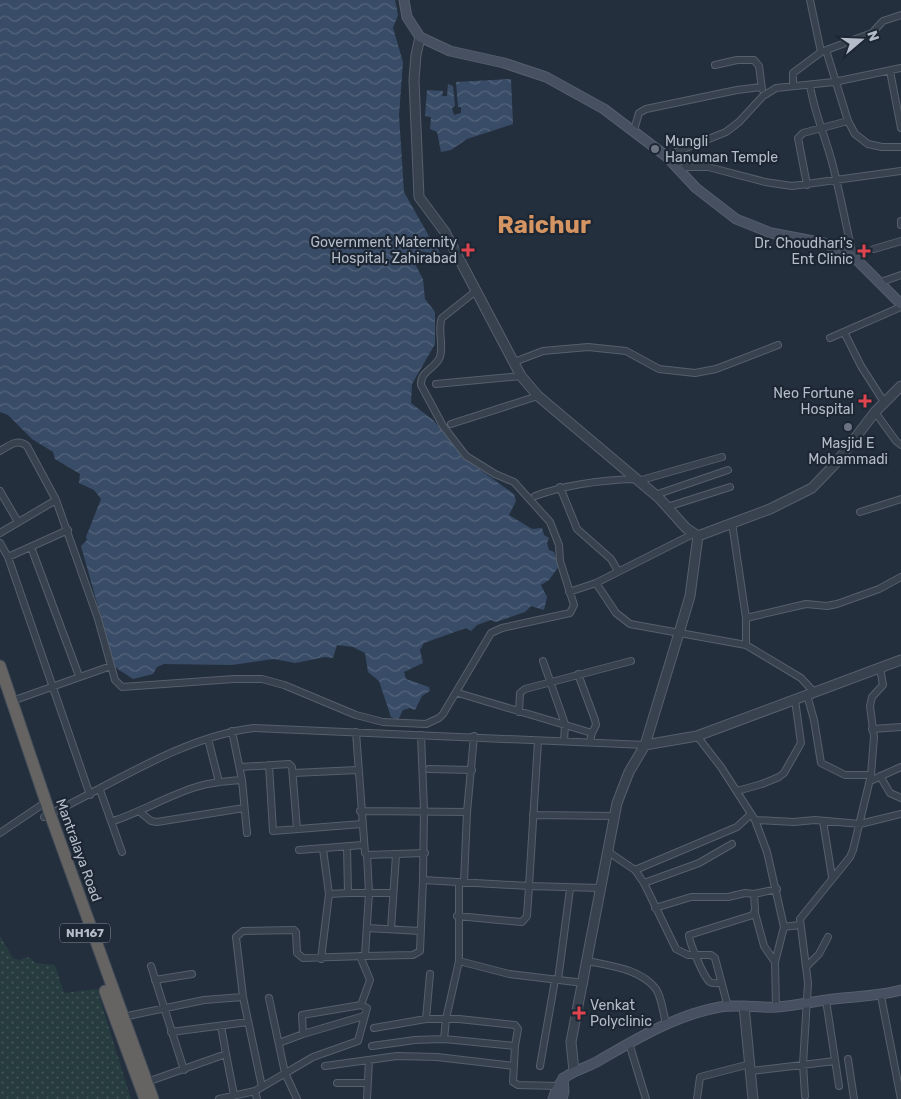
<svg xmlns="http://www.w3.org/2000/svg" width="901" height="1099" viewBox="0 0 901 1099" font-family="Rubik,sans-serif">
<defs>
<pattern id="grass-dots" width="8" height="8" patternUnits="userSpaceOnUse" patternTransform="scale(1.25)"><rect width="8" height="8" fill="#263c3f"/><path d="M2 2h.1M6 6h.1" fill="none" stroke="#435659" stroke-width="1.8" stroke-linecap="round"/></pattern>
<pattern id="water-waves" width="16" height="10" patternUnits="userSpaceOnUse" patternTransform="scale(1.25)"><rect width="16" height="10" fill="#394c67"/><path d="M0 5q4-4 8 0t8 0" fill="none" stroke="#53647b"/></pattern>
</defs>
<rect width="100%" height="100%" fill="#242f3e"/>
<path fill="url(#grass-dots)" d="M0,936L13,958L19,960L29,957L36,963L55,965L64,993L97,989L131,1099H0Z"/>
<path fill="url(#water-waves)" d="M0,0H395L398,15L393,28L403,62L399,115L404,192L430,238L435,240L441,258L433,260L431,253L420,251L416,266L423,279L425,299L435,312V344L412,384L411,403L433,420L455,444L461,456L514,494L516,501L509,515L532,529L542,528L544,535L549,538L547,543L549,550L554,552L559,566L549,580L541,585L547,597L544,610L531,606L525,612L496,622L491,620L477,625L471,631L466,628L424,643L420,650L423,663L404,672L406,679L429,687L430,691L422,696L415,710L410,708L403,710L398,720L391,717L379,681L368,672L365,653L353,647L337,645L333,658L325,657L295,663L274,659L232,665L164,664L157,667L153,674L133,679L115,667L81,546L87,540L86,537L101,499L94,490L79,483L80,474L55,459L53,452L32,439L8,415L0,412Z
M511,79L513,124L467,139L451,150L441,152L437,132L430,129L431,117L425,116L427,90L443,91L442,96H447L448,84L453,86L455,106L452,108L454,115L461,113V107H458L456,82Z"/>
<g fill="none" stroke-linecap="round" stroke-linejoin="round">
<g stroke="#565f6c" stroke-width="8">
<path id="minor" d="M810,0L821,52
M826,50L848,121L855,134L868,144L882,147H901
M715,65L737,60H754L759,66L762,89
M890,71L901,128
M810,85C814,112 825,136 832,162C840,193 846,225 853,256
M793,86V73L821,52L872,33L883,21L901,15
M634,130L639,113L646,109L737,90L761,87
M666,156L726,132L739,122L763,96L776,88L834,82L901,68
M679,170L684,167H708L765,182L792,186L901,171
M807,185L798,138L803,133L848,121
M901,221V225
M874,249L901,241
M881,282L901,275
M844,332L861,366L884,402
M830,338L901,307
M514,362L543,351L588,347L626,351L659,369L695,373L716,369L778,345
M436,384L521,376
M875,412L896,441L901,445
M451,424L538,396
M0,451C10,445 18,438 27,446L56,500L98,619L115,680L122,687L234,679H262L284,685L356,715L383,722L426,724L439,718L443,714L491,633L502,628L570,613L574,605L560,561L559,545L550,522L514,482L495,474L466,456L443,426L421,385C420,371 435,369 440,357C444,344 437,329 442,318L477,290
M638,481L722,457
M560,487L577,529L611,559L618,571
M0,491L18,522
M655,495L728,470
M535,496C568,484 600,480 635,479
M667,507L730,487
M860,512L901,499
M732,523L746,618V645
M0,533L56,500
M0,543L8,557L90,795
M31,547L79,676
M8,557L68,530
M596,583L616,613L630,624L746,645L801,678L814,692
M569,592L596,583L693,534
M746,618L806,604L827,606L837,604L879,589L901,577
M543,661L565,724L564,741
M578,674L595,720L596,725L592,733
M458,693L592,733L590,741
M807,695L814,720L821,763L845,775H871
M12,701L111,666
M519,712L520,693L525,689L631,661
M872,729L901,727
M232,731L242,780L247,833
M356,732L365,853L367,855L425,853
M421,735L424,810L423,880L529,886L527,916L522,922L457,916
M697,736L721,767L755,820L767,852L784,927L775,962L776,1007
M208,739L219,782
M538,741L529,886L601,888
M269,765L273,831L362,824
M240,767L289,764L292,767L297,829
M429,769L472,770
M294,773L357,770
M880,776L890,793L901,798
M870,781L901,767
M100,790L122,852
M737,791L762,784L779,777L784,773L801,743L795,700
M360,811L467,812L464,882
M140,812L151,821L157,822L244,808
M467,812L474,736
M533,815L615,816
M44,817C110,786 181,737 254,728L645,745
M755,820L794,822L815,820L860,824L901,814
M113,821C141,812 167,796 196,787C211,782 226,781 242,780
M823,821L832,877
M0,833L40,806
M347,846L348,893H393
M299,850L363,845
M607,851L635,870L644,883L676,949L688,955H711L715,958L728,1007
M635,870L737,827L751,814
M459,882V961L509,974L584,983
M644,883L699,863L732,844
M329,894L348,893
M655,908L691,897H728L745,893L754,894
M755,913L764,946L775,962
M784,927L799,925
M367,928L420,931
M391,929L396,855
M360,956L370,980L361,1005
M365,956L413,955L420,951L423,880
M321,959L329,894L323,849
M588,961C611,966 641,969 656,989C662,998 663,1013 666,1023
M151,966L184,1070
M806,967L819,954L828,937
M155,980L192,974
M558,980L570,889
M721,983C718,983 713,984 710,982C704,978 689,942 689,935L753,915L755,910L754,894L777,889
M881,996L901,1099
M269,998L285,1073L297,1099
M826,1000L839,1086
M123,1017L204,1000L243,997
M426,1019L430,974
M221,1026L226,1054
M374,1028L426,1019H459L515,1025L518,1029L515,1046
M171,1032L248,1022
M444,1039L446,1019L459,961
M279,1043L303,1034
M629,1043L646,1099
M372,1046L415,1040L444,1039L515,1046L513,1082L518,1085L557,1086
M848,1059L854,1099
M325,1066L397,1056L437,1057L514,1066
M540,1066L555,980
M751,1071L835,1061
M147,1082L226,1054L234,1095
M337,1083H368
M262,1087L243,997L236,937L243,931L294,930L296,932L297,953L303,958L365,956L369,893L367,855
M255,1091L257,1099
M805,1096L803,1064L808,983L800,919L850,857L853,850L871,775L874,737L870,706L872,697L883,685L880,668
M219,1099L255,1091L313,1057L358,1041L367,1008L361,1005L302,1015L303,1034L364,1016
M367,1099L369,1060
M697,1099L700,1077L750,1064"/>
</g>
<g stroke="#565f6c" stroke-width="11">
<path id="tertiary" d="M420,37L416,55L414,80L419,197L445,232L521,376L538,396L659,498L686,528L698,536
M645,745L697,736L901,660
M744,1006L753,1099
M574,1071L571,1042L617,803L629,772L645,745L679,633L690,596L698,536L770,509L812,488L836,463L875,412L901,386"/>
</g>
<g stroke="#565f6c" stroke-width="11">
<path id="secondary" d="M404,0L407,17L420,37L450,51L504,63L546,77L604,109L666,156L696,188L736,219L771,233L824,243L853,256L901,304
M553,1099C562,1069 576,1074 600,1060C638,1038 676,1015 720,1007C739,1004 758,1008 777,1007C794,1006 810,1002 826,1000C852,996 876,997 901,990
M562,1099L564,1092L563,1078"/>
</g>
<g stroke="#434c59" stroke-width="13">
<path id="trunk" d="M0,666L50,814L153,1099
M105,991L145,1099"/>
</g>
<use href="#minor" stroke="#38414e" stroke-width="6"/>
<use href="#tertiary" stroke="#38414e" stroke-width="9"/>
<use href="#secondary" stroke="#465061" stroke-width="9"/>
<use href="#trunk" stroke="#656462" stroke-width="11"/>
</g>
<g fill="#6b7280" stroke="#1d2633" stroke-width="2">
<circle cx="655" cy="149" r="5"/>
<circle cx="848" cy="427" r="5"/>
</g>
<g fill="#e0444e" stroke="#1d2633" stroke-width="2">
<path d="M465.5 242.5h5v5h5v5h-5v5h-5v-5h-5v-5h5z"/>
<path d="M861.5 243.5h5v5h5v5h-5v5h-5v-5h-5v-5h5z"/>
<path d="M862.5 393.5h5v5h5v5h-5v5h-5v-5h-5v-5h5z"/>
<path d="M576.5 1005.5h5v5h5v5h-5v5h-5v-5h-5v-5h5z"/>
</g>
<g text-anchor="middle" stroke-width="4.5" stroke-linejoin="round" paint-order="stroke">
<rect fill="#1d2633" stroke="#878f9c" stroke-width="1" x="60" y="923.5" width="50" height="19" rx="4"/>
<g font-size="12" font-weight="bold" fill="#b4bcc9">
<text x="85" y="937">NH167</text>
</g>
<g font-size="14" fill="#b4bcc9" stroke="#1d2633" text-anchor="end">
<text x="665" y="146" text-anchor="start">Mungli<tspan x="665" dy="16">Hanuman Temple</tspan></text>
<text x="457" y="247">Government Maternity<tspan x="457" dy="16">Hospital, Zahirabad</tspan></text>
<text x="853" y="248">Dr. Choudhari's<tspan x="853" dy="16">Ent Clinic</tspan></text>
<text x="854" y="398">Neo Fortune<tspan x="854" dy="16">Hospital</tspan></text>
<text x="848" y="448" text-anchor="middle">Masjid E<tspan x="848" dy="16">Mohammadi</tspan></text>
<text x="590" y="1010" text-anchor="start">Venkat<tspan x="590" dy="16">Polyclinic</tspan></text>
</g>
<g font-size="14" fill="#b4bcc9" stroke="#1d2633">
<text transform="translate(79 850) rotate(70)" y="5">Mantralaya Road</text>
</g>
<g font-size="24" font-weight="bold" fill="#d59563" stroke="#1d2633">
<text x="544" y="233">Raichur</text>
</g>
</g>
<g transform="translate(861 40) rotate(71)" stroke="#1d2633" stroke-width="4" paint-order="stroke">
<path d="M0-4L9 19L0 12L-9 19Z" fill="#b4bcc9"/>
<text y="-8" font-size="14" font-weight="bold" text-anchor="middle" fill="#b4bcc9">N</text>
</g>
</svg>
